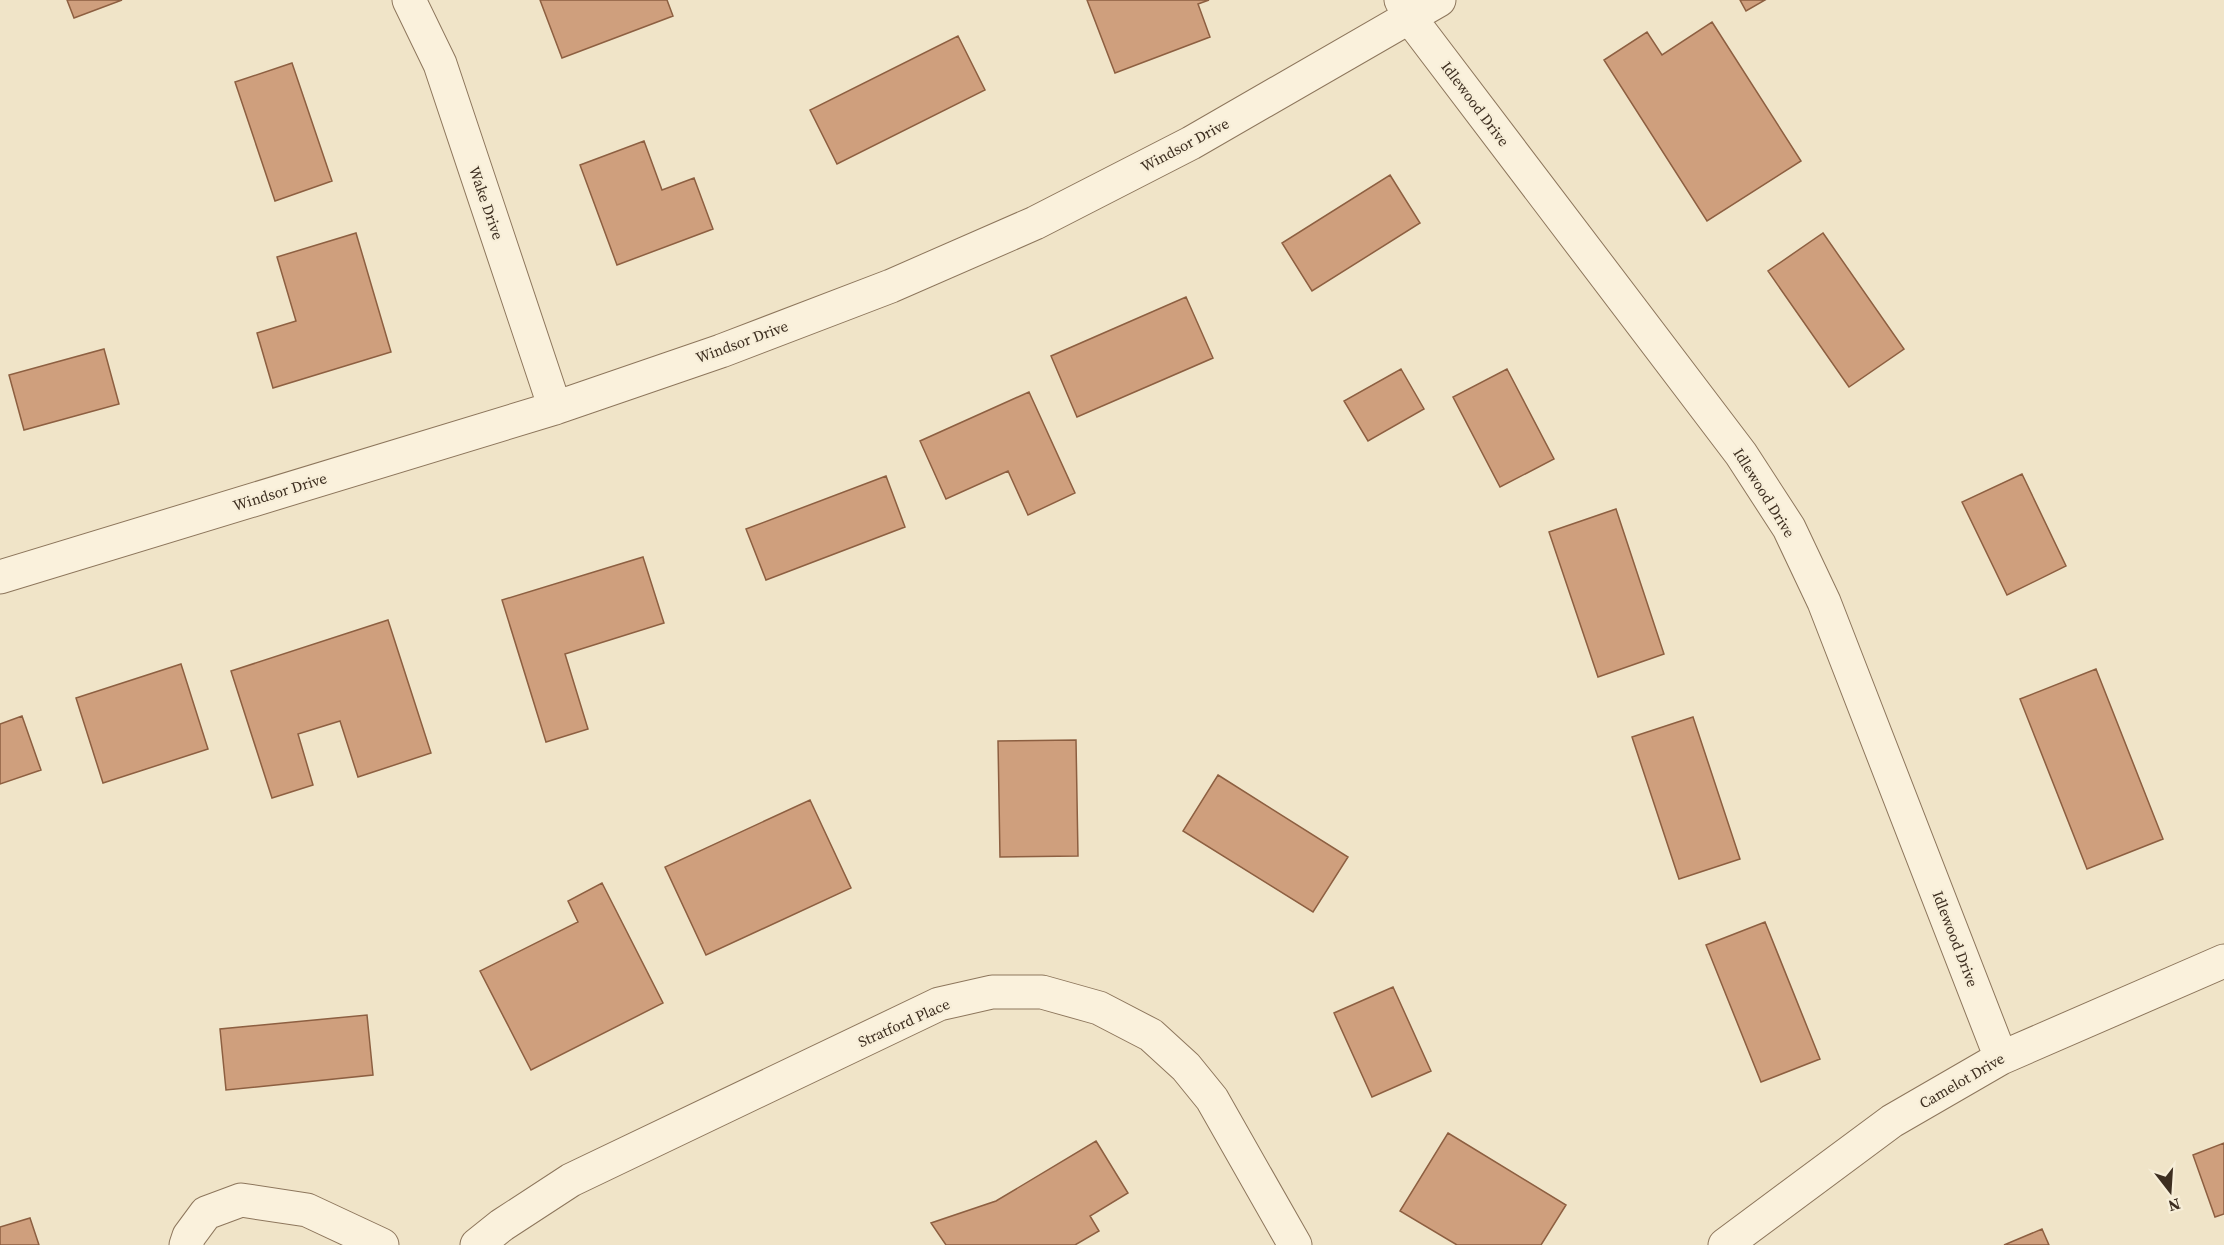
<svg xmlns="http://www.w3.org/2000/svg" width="2224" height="1245" viewBox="0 0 2224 1245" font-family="'Source Serif 4',serif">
<rect width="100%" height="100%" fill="#f0e4c8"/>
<path fill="#cf9f7d" stroke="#8d5f41" stroke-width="1.5" d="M67,0H122L74,18Z
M540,0H667L673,16L562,58Z
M1087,0H1209L1198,4L1210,37L1115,73Z
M1740,0H1765L1746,11Z
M1712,22L1801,161L1707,221L1604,60L1647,32L1662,55Z
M958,36L985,90L837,164L810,110Z
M292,63L332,181L275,201L235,82Z
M644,141L662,190L694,178L713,229L617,265L580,165Z
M1390,175L1420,223L1312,291L1282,243Z
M356,233L391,352L273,388L257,333L296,321L277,257Z
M1823,233L1904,349L1849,387L1768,271Z
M1186,297L1213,358L1077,417L1051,356Z
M104,349L119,404L24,430L9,375Z
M1401,369L1424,409L1368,441L1344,401Z
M1507,369L1554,459L1500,487L1453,397Z
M1029,392L1075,493L1028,515L1008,471L946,499L920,441Z
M2022,474L2066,566L2007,595L1962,502Z
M886,476L905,527L766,580L746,529Z
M1616,509L1664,654L1598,677L1549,532Z
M643,557L664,623L565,654L588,729L546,742L502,600Z
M388,620L431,753L358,777L340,721L298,734L313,785L272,798L231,671Z
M181,664L208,749L103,783L76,698Z
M2096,669L2163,839L2087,869L2020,699Z
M22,716L41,770L0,784V724Z
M1693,717L1740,859L1679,879L1632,737Z
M1076,740L1078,856L1000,857L998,741Z
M1218,775L1348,857L1313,912L1183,831Z
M810,800L851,888L706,955L665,867Z
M602,883L663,1003L531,1070L480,971L578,922L568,901Z
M1765,922L1820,1059L1761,1082L1706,945Z
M1393,987L1431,1071L1372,1097L1334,1013Z
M367,1015L373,1075L226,1090L220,1029Z
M1448,1133L1566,1205L1541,1245H1457L1400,1211Z
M1096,1141L1128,1193L1090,1216L1099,1231L1075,1245H946L931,1223L996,1201Z
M2224,1143V1214L2215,1217L2193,1155Z
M30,1218L39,1245H0V1227Z
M2042,1229L2049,1245H2004Z"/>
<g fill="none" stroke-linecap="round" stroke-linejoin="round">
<g stroke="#8d765c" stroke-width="35">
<path id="minor" d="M409,0L440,64L555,408
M1401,0L1410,18L1741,454L1789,528L1824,602L2001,1058
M0,577L555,408L721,351L891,286L1035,223L1191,143L1439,0
M186,1245L189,1236L206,1213L241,1200L307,1210L382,1245
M477,1245L502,1225L571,1180L939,1004L992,992H1042L1099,1008L1151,1035L1186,1067L1212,1099L1295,1245
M1725,1245L1892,1121L2001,1058L2224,961"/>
</g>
<use href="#minor" stroke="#faf1dc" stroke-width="33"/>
</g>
<g text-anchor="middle" stroke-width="4.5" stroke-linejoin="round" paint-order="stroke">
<g font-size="15" fill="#3d2e20" stroke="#f7eed8">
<text transform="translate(1475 104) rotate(53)" y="5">Idlewood Drive</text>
<text transform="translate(1185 145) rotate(-28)" y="5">Windsor Drive</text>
<text transform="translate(486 203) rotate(71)" y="5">Wake Drive</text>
<text transform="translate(742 342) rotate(-20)" y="5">Windsor Drive</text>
<text transform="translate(280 492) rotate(-17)" y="5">Windsor Drive</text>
<text transform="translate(1764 493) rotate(58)" y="5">Idlewood Drive</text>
<text transform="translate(1955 939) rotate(69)" y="5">Idlewood Drive</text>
<text transform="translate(904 1023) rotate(-24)" y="5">Stratford Place</text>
<text transform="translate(1962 1081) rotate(-30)" y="5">Camelot Drive</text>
</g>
</g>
<g transform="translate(2170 1191) rotate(163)" stroke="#f7eed8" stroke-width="4.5" paint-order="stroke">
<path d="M0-4.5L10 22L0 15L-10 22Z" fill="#3d2e20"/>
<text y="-9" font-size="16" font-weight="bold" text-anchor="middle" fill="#3d2e20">N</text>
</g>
</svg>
